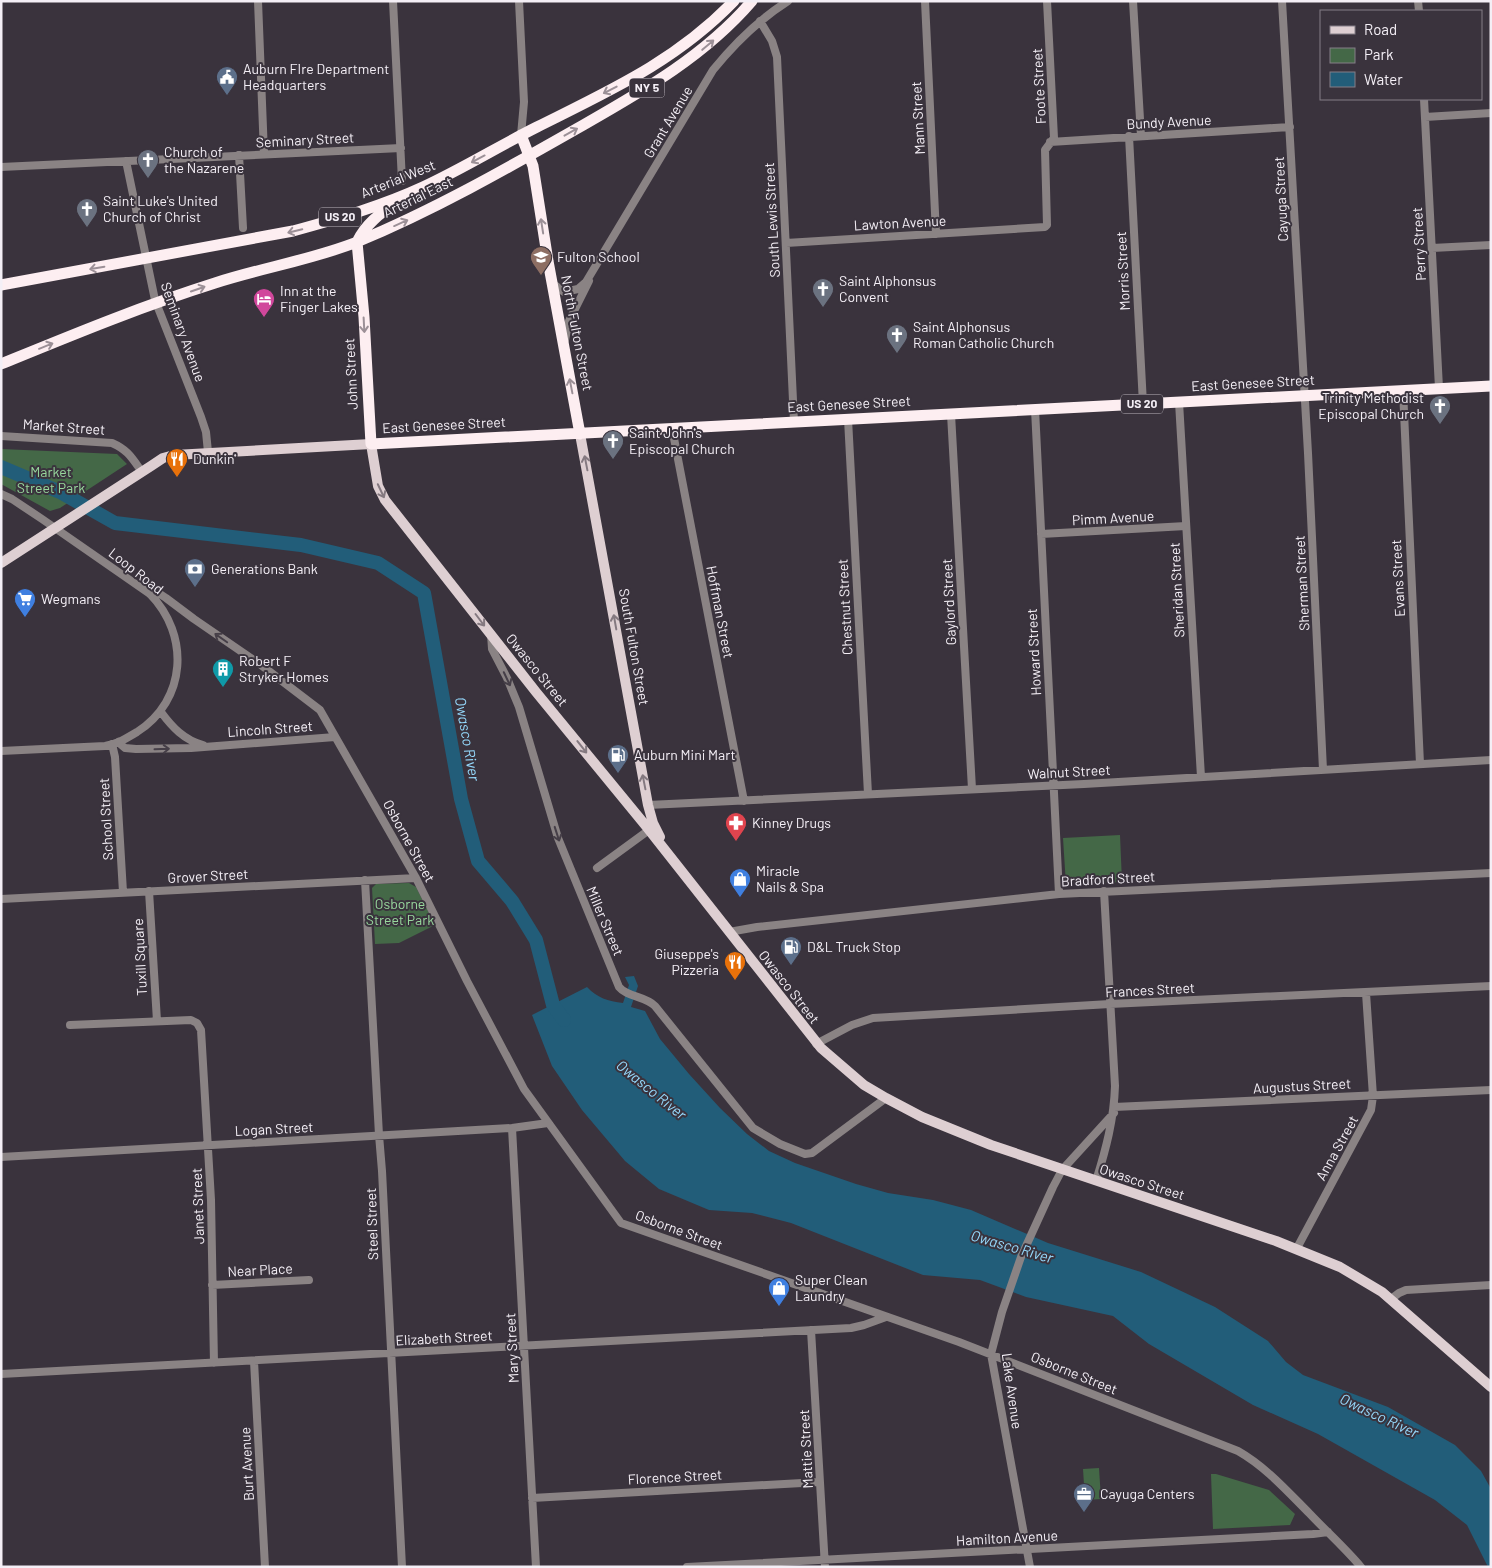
<svg xmlns="http://www.w3.org/2000/svg" width="1492" height="1568" viewBox="0 0 1492 1568" font-family="Barlow,sans-serif">
<rect width="100%" height="100%" fill="#3a333d"/>
<path fill="#446847" d="M1,449L117,454L127,464L60,508L50,511L1,484Z
M1120,835L1122,882L1066,885L1063,838Z
M409,883L416,887L435,925L399,943L375,944L372,888L376,884Z
M1099,1468L1101,1499L1085,1500L1083,1469Z
M1211,1474H1216L1269,1490L1295,1514L1290,1525L1213,1529Z"/>
<path fill="#225d79" d="M634,976L638,986L631,1007L645,1011L660,1039L689,1074L720,1108L747,1134L769,1151L795,1163L856,1184L888,1193L933,1200L971,1210L1048,1243L1141,1272L1215,1307L1268,1341L1286,1362L1303,1375L1388,1407L1455,1445L1481,1471L1491,1489V1567H1488L1467,1525L1435,1500L1318,1434L1253,1405L1149,1344L1113,1316L1026,1297L980,1280L923,1275L791,1223L752,1213L709,1210L659,1189L625,1161L582,1110L552,1066L532,1015L587,987C597,998 608,1001 623,1003L629,985L625,977Z"/>
<g fill="none" stroke-linecap="round" stroke-linejoin="round">
<path stroke="#225d79" stroke-width="14" d="M1,467L60,492L115,523L301,545L378,563L424,593L461,799L478,861L512,901L536,940L553,1005L564,1020"/>
<path stroke="#8a8384" stroke-width="8" d="M258,1L264,154
M393,1L402,181
M519,1L524,102L521,135
M925,1L936,234
M1133,1L1141,136
M1282,1L1308,453L1323,770
M1418,1L1419,11
M760,21L772,41L777,57L794,422
M1424,99L1439,388
M1425,117L1491,113
M1129,136L1143,404
M1050,142L1290,127
M239,155L243,228
M126,161L155,300L201,417L206,432L208,452
M1,167L401,148
M786,243L1045,227L1047,225L1045,150L1054,138L1047,1
M1432,248L1491,245
M552,283L564,292L578,289L586,282L713,70C735,43 758,20 788,1
M565,340L569,321L589,281
M1403,390L1420,764
M1179,402L1201,777
M1035,409L1059,894
M951,414L972,789
M848,419L868,794
M672,428L744,801
M1,436L112,443C128,450 132,458 142,472
M1,494L12,499L42,519L150,594C190,635 187,700 137,732C127,738 117,744 105,746L1,751
M1041,534L1186,526
M150,594H160L166,598L194,619L261,665L320,710L416,878L467,981L524,1089L621,1223L959,1342L1238,1451C1266,1467 1287,1491 1310,1514C1327,1532 1345,1548 1361,1567
M491,634L492,649L507,678L519,707L558,838L619,987C627,997 645,996 655,1006L753,1128L780,1144L805,1154L812,1153L886,1098
M161,712C172,727 184,740 203,745
M118,742L125,748L136,749L191,748L335,737
M112,744L115,757L123,892
M648,805L1084,784L1491,760
M597,868L649,830
M365,880L379,1135L382,1171L402,1567
M149,891L157,1021
M1,899L416,878
M729,932L757,927L1059,894L1491,873
M70,1025L191,1020L197,1023L201,1030L211,1200L214,1363
M816,1044L852,1025L873,1018L1110,1004L1491,986
M1114,1107L1491,1090
M512,1128L536,1567
M1,1157L512,1128L548,1123
M1096,1181C1106,1149 1114,1119 1115,1086L1104,891
M1297,1248L1371,1110L1373,1096L1366,993
M212,1285L309,1280
M1391,1299L1399,1293L1406,1290L1491,1285
M811,1330L825,1567
M254,1361L265,1567
M1,1374L851,1328L864,1325L886,1317
M532,1498L820,1482
M687,1567L1313,1534L1328,1532
M1030,1567L991,1354L1002,1312L1021,1257L1053,1187L1062,1170L1114,1113"/>
<path stroke="#decfd2" stroke-width="10" d="M580,434L648,805L653,823L660,837
M1,563L151,466L163,458L174,455L371,444L378,486L385,500L536,692L646,826L821,1048L864,1085L886,1098L922,1117L991,1145L1276,1241L1340,1267L1382,1292L1491,1387"/>
<path stroke="#fdeef1" stroke-width="11" d="M521,135L533,166L548,261L580,434
M357,242L364,317L371,444L1491,386
M357,242C366,224 379,214 396,203
M1,285L293,231C337,219 382,206 423,187C462,169 499,146 537,127C611,90 676,61 734,1
M1,364C72,335 142,306 215,283C261,268 311,260 357,242C434,210 506,169 578,128C641,92 704,57 752,1"/>
</g>
<defs><path id="oneway-shaft" d="M-6 0H5M1.5-3L5.5 0L1.5 3" fill="none" stroke-width="1.6" stroke-linecap="round" stroke-linejoin="round" transform="scale(1.25)"/></defs>
<g stroke="#9c9097">
<use href="#oneway-shaft" transform="translate(708 45) rotate(-40)"/>
<use href="#oneway-shaft" transform="translate(610 90) rotate(153)"/>
<use href="#oneway-shaft" transform="translate(571 132) rotate(-29)"/>
<use href="#oneway-shaft" transform="translate(478 159) rotate(152)"/>
<use href="#oneway-shaft" transform="translate(401 223) rotate(-24)"/>
<use href="#oneway-shaft" transform="translate(542 226) rotate(-99)"/>
<use href="#oneway-shaft" transform="translate(295 231) rotate(166)"/>
<use href="#oneway-shaft" transform="translate(97 268) rotate(170)"/>
<use href="#oneway-shaft" transform="translate(198 289) rotate(-19)"/>
<use href="#oneway-shaft" transform="translate(364 325) rotate(87)"/>
<use href="#oneway-shaft" transform="translate(46 346) rotate(-22)"/>
<use href="#oneway-shaft" transform="translate(571 386) rotate(-101)"/>
</g>
<g stroke="#847980">
<use href="#oneway-shaft" transform="translate(586 463) rotate(-101)"/>
<use href="#oneway-shaft" transform="translate(381 491) rotate(65)"/>
<use href="#oneway-shaft" transform="translate(480 620) rotate(53)"/>
<use href="#oneway-shaft" transform="translate(615 622) rotate(-100)"/>
<use href="#oneway-shaft" transform="translate(582 747) rotate(52)"/>
<use href="#oneway-shaft" transform="translate(644 782) rotate(-101)"/>
</g>
<g stroke="#463f48">
<use href="#oneway-shaft" transform="translate(221 638) rotate(-145)"/>
<use href="#oneway-shaft" transform="translate(507 679) rotate(65)"/>
<use href="#oneway-shaft" transform="translate(162 749) rotate(-2)"/>
<use href="#oneway-shaft" transform="translate(557 834) rotate(72)"/>
</g>
<defs>
<g id="civic-pin" transform="scale(1.125)"><path d="M0 17L-7.5 6A9.5 9.5 0 1 1 7.5 6Z" fill="#5c6f8a" stroke="#3a333d"/><path d="M-.6-6.5H3V-4.5H.6V-3L4-1V1h2V6H-6V1h2V-1L-.6-3ZM-1.2 2.5V6h2.4V2.5Z" fill="#fff"/></g>
<g id="church-pin" transform="scale(1.125)"><path d="M0 17L-7.5 6A9.5 9.5 0 1 1 7.5 6Z" fill="#6b7280" stroke="#3a333d"/><path d="M-1.2-6h2.4v3.5h3.3v2.4h-3.3V6h-2.4V-.1h-3.3v-2.4h3.3Z" fill="#fff"/></g>
<g id="school-pin" transform="scale(1.125)"><path d="M0 17L-7.5 6A9.5 9.5 0 1 1 7.5 6Z" fill="#8d6e63" stroke="#3a333d"/><path d="M0-5L7-2L0 1L-7-2ZM-4 1L0 2.5L4 1V4Q0 6-4 4Z" fill="#fff"/></g>
<g id="hotel-pin" transform="scale(1.125)"><path d="M0 17L-7.5 6A9.5 9.5 0 1 1 7.5 6Z" fill="#d1479c" stroke="#3a333d"/><path d="M-6-4.5h1.5V1H6V5H4.5V3h-9V5H-6ZM-4 0a1.8 1.8 0 1 1 3.6 0ZM.5 0V-2.5h3Q6-2.5 6 0Z" fill="#fff"/></g>
<g id="restaurant-pin" transform="scale(1.125)"><path d="M0 17L-7.5 6A9.5 9.5 0 1 1 7.5 6Z" fill="#e8710a" stroke="#3a333d"/><path d="M-5-6h1v4h1v-4h1v4h1v-4h1v5L-1.5 .5V6h-2V.5L-5-1ZM5-6V6H3V1.5H1.5Q1.5-4 5-6Z" fill="#fff"/></g>
<g id="bank-pin" transform="scale(1.125)"><path d="M0 17L-7.5 6A9.5 9.5 0 1 1 7.5 6Z" fill="#5c6f8a" stroke="#3a333d"/><path d="M-6-4H6V4H-6ZM0-2.3a2.3 2.3 0 1 0 0 4.6a2.3 2.3 0 1 0 0-4.6Z" fill="#fff"/></g>
<g id="supermarket-pin" transform="scale(1.125)"><path d="M0 17L-7.5 6A9.5 9.5 0 1 1 7.5 6Z" fill="#3f7fe0" stroke="#3a333d"/><path d="M-6-5.5h2.5l.6 2H6L4.5 2H-2.5L-4.4-4H-6ZM-1.5 3.2a1.3 1.3 0 1 0 .1 0ZM3 3.2a1.3 1.3 0 1 0 .1 0Z" fill="#fff"/></g>
<g id="building-pin" transform="scale(1.125)"><path d="M0 17L-7.5 6A9.5 9.5 0 1 1 7.5 6Z" fill="#0f9aa8" stroke="#3a333d"/><path d="M-4-6H4V6H1V3H-1V6H-4ZM-2.5-4.3h1.7v1.8h-1.7ZM.8-4.3h1.7v1.8H.8ZM-2.5-1h1.7V.8h-1.7ZM.8-1h1.7V.8H.8Z" fill="#fff"/></g>
<g id="fuel-pin" transform="scale(1.125)"><path d="M0 17L-7.5 6A9.5 9.5 0 1 1 7.5 6Z" fill="#5c6f8a" stroke="#3a333d"/><path d="M-5.5-6h7V0h2V4h1.3V-2.5L3-4.5l.8-.8L6-3V5H2.5V1h-1V6h-7ZM-4.2-4.7v3.2H.2V-4.7Z" fill="#fff"/></g>
<g id="pharmacy-pin" transform="scale(1.125)"><path d="M0 17L-7.5 6A9.5 9.5 0 1 1 7.5 6Z" fill="#e0444e" stroke="#3a333d"/><path d="M-2-6h4v4h4v4h-4v4h-4v-4h-4v-4h4Z" fill="#fff"/></g>
<g id="shop-pin" transform="scale(1.125)"><path d="M0 17L-7.5 6A9.5 9.5 0 1 1 7.5 6Z" fill="#3f7fe0" stroke="#3a333d"/><path d="M-5-2.5h2.3a2.7 3.5 0 0 1 5.4 0H5L5.5 6h-11ZM-1.5-2.5h3a1.5 2.3 0 0 0-3 0Z" fill="#fff"/></g>
<g id="office-pin" transform="scale(1.125)"><path d="M0 17L-7.5 6A9.5 9.5 0 1 1 7.5 6Z" fill="#5c6f8a" stroke="#3a333d"/><path d="M-6-3h4V-5.5h4V-3h4V5H-6ZM-1-4.5V-3h2v-1.5ZM-6 0V1H6V0Z" fill="#fff"/></g>
</defs>
<g fill-rule="evenodd">
<use href="#civic-pin" x="227" y="77"/>
<use href="#church-pin" x="148" y="160"/>
<use href="#church-pin" x="87" y="209"/>
<use href="#school-pin" x="541" y="257"/>
<use href="#church-pin" x="823" y="289"/>
<use href="#hotel-pin" x="264" y="299"/>
<use href="#church-pin" x="897" y="335"/>
<use href="#church-pin" x="1440" y="406"/>
<use href="#church-pin" x="613" y="441"/>
<use href="#restaurant-pin" x="177" y="459"/>
<use href="#bank-pin" x="195" y="569"/>
<use href="#supermarket-pin" x="25" y="599"/>
<use href="#building-pin" x="223" y="669"/>
<use href="#fuel-pin" x="618" y="755"/>
<use href="#pharmacy-pin" x="736" y="823"/>
<use href="#shop-pin" x="740" y="879"/>
<use href="#fuel-pin" x="791" y="947"/>
<use href="#restaurant-pin" x="735" y="962"/>
<use href="#shop-pin" x="779" y="1288"/>
<use href="#office-pin" x="1084" y="1494"/>
</g>
<g text-anchor="middle" stroke-width="4" stroke-linejoin="round" paint-order="stroke">
<g fill="#3a333d" stroke="#bcb7be" stroke-width="1">
<rect x="629.5" y="78.5" width="35" height="19" rx="4"/>
<rect x="319" y="207.5" width="42" height="19" rx="4"/>
<rect x="1121" y="394.5" width="42" height="19" rx="4"/>
</g>
<g font-size="12" font-weight="bold" fill="#f4eff6">
<text x="647" y="92">NY 5</text>
<text x="340" y="221">US 20</text>
<text x="1142" y="408">US 20</text>
</g>
<g font-size="14" fill="#f4eff6" stroke="#3a333d" text-anchor="start">
<text x="243" y="74">Auburn FIre Department<tspan x="243" dy="16">Headquarters</tspan></text>
<text x="164" y="157">Church of<tspan x="164" dy="16">the Nazarene</tspan></text>
<text x="103" y="206">Saint Luke's United<tspan x="103" dy="16">Church of Christ</tspan></text>
<text x="557" y="262">Fulton School</text>
<text x="839" y="286">Saint Alphonsus<tspan x="839" dy="16">Convent</tspan></text>
<text x="280" y="296">Inn at the<tspan x="280" dy="16">Finger Lakes</tspan></text>
<text x="913" y="332">Saint Alphonsus<tspan x="913" dy="16">Roman Catholic Church</tspan></text>
<text x="1424" y="403" text-anchor="end">Trinity Methodist<tspan x="1424" dy="16">Episcopal Church</tspan></text>
<text x="629" y="438">Saint John's<tspan x="629" dy="16">Episcopal Church</tspan></text>
<text x="193" y="464">Dunkin'</text>
<text x="211" y="574">Generations Bank</text>
<text x="41" y="604">Wegmans</text>
<text x="239" y="666">Robert F<tspan x="239" dy="16">Stryker Homes</tspan></text>
<text x="634" y="760">Auburn Mini Mart</text>
<text x="752" y="828">Kinney Drugs</text>
<text x="756" y="876">Miracle<tspan x="756" dy="16">Nails &amp; Spa</tspan></text>
<text x="807" y="952">D&amp;L Truck Stop</text>
<text x="719" y="959" text-anchor="end">Giuseppe's<tspan x="719" dy="16">Pizzeria</tspan></text>
<text x="795" y="1285">Super Clean<tspan x="795" dy="16">Laundry</tspan></text>
<text x="1100" y="1499">Cayuga Centers</text>
</g>
<g font-size="14" fill="#f4eff6" stroke="#3a333d">
<text transform="translate(1039 86) rotate(-93)" y="5">Foote Street</text>
<text transform="translate(918 118) rotate(-93)" y="5">Mann Street</text>
<text transform="translate(668 122) rotate(-59)" y="5">Grant Avenue</text>
<text transform="translate(1169 122) rotate(-3)" y="5">Bundy Avenue</text>
<text transform="translate(305 140) rotate(-3)" y="5">Seminary Street</text>
<text transform="translate(398 179) rotate(-22)" y="5">Arterial West</text>
<text transform="translate(418 197) rotate(-26)" y="5">Arterial East</text>
<text transform="translate(1281 199) rotate(-93)" y="5">Cayuga Street</text>
<text transform="translate(772 220) rotate(-93)" y="5">South Lewis Street</text>
<text transform="translate(900 223) rotate(-3)" y="5">Lawton Avenue</text>
<text transform="translate(1419 244) rotate(-93)" y="5">Perry Street</text>
<text transform="translate(1123 271) rotate(-93)" y="5">Morris Street</text>
<text transform="translate(183 332) rotate(70)" y="5">Seminary Avenue</text>
<text transform="translate(577 333) rotate(79)" y="5">North Fulton Street</text>
<text transform="translate(351 374) rotate(-93)" y="5">John Street</text>
<text transform="translate(1253 383) rotate(-3)" y="5">East Genesee Street</text>
<text transform="translate(849 404) rotate(-3)" y="5">East Genesee Street</text>
<text transform="translate(444 425) rotate(-3)" y="5">East Genesee Street</text>
<text transform="translate(64 427) rotate(4)" y="5">Market Street</text>
<text transform="translate(1113 518) rotate(-3)" y="5">Pimm Avenue</text>
<text transform="translate(136 571) rotate(38)" y="5">Loop Road</text>
<text transform="translate(1398 578) rotate(-93)" y="5">Evans Street</text>
<text transform="translate(1302 583) rotate(-93)" y="5">Sherman Street</text>
<text transform="translate(1177 590) rotate(-93)" y="5">Sheridan Street</text>
<text transform="translate(949 602) rotate(-93)" y="5">Gaylord Street</text>
<text transform="translate(845 607) rotate(-93)" y="5">Chestnut Street</text>
<text transform="translate(720 612) rotate(79)" y="5">Hoffman Street</text>
<text transform="translate(634 647) rotate(80)" y="5">South Fulton Street</text>
<text transform="translate(1034 652) rotate(-93)" y="5">Howard Street</text>
<text transform="translate(537 670) rotate(51)" y="5">Owasco Street</text>
<text transform="translate(270 729) rotate(-4)" y="5">Lincoln Street</text>
<text transform="translate(1069 772) rotate(-3)" y="5">Walnut Street</text>
<text transform="translate(106 819) rotate(-93)" y="5">School Street</text>
<text transform="translate(409 841) rotate(61)" y="5">Osborne Street</text>
<text transform="translate(208 876) rotate(-3)" y="5">Grover Street</text>
<text transform="translate(1108 879) rotate(-3)" y="5">Bradford Street</text>
<text transform="translate(605 921) rotate(67)" y="5">Miller Street</text>
<text transform="translate(140 957) rotate(-93)" y="5">Tuxill Square</text>
<text transform="translate(789 987) rotate(52)" y="5">Owasco Street</text>
<text transform="translate(1150 990) rotate(-3)" y="5">Frances Street</text>
<text transform="translate(1302 1086) rotate(-3)" y="5">Augustus Street</text>
<text transform="translate(274 1129) rotate(-3)" y="5">Logan Street</text>
<text transform="translate(1337 1148) rotate(-61)" y="5">Anna Street</text>
<text transform="translate(1142 1182) rotate(18)" y="5">Owasco Street</text>
<text transform="translate(198 1206) rotate(-92)" y="5">Janet Street</text>
<text transform="translate(372 1224) rotate(-92)" y="5">Steel Street</text>
<text transform="translate(679 1230) rotate(20)" y="5">Osborne Street</text>
<text transform="translate(260 1270) rotate(-3)" y="5">Near Place</text>
<text transform="translate(444 1338) rotate(-3)" y="5">Elizabeth Street</text>
<text transform="translate(512 1348) rotate(-93)" y="5">Mary Street</text>
<text transform="translate(1074 1373) rotate(22)" y="5">Osborne Street</text>
<text transform="translate(1012 1391) rotate(82)" y="5">Lake Avenue</text>
<text transform="translate(806 1449) rotate(-93)" y="5">Mattie Street</text>
<text transform="translate(247 1464) rotate(-93)" y="5">Burt Avenue</text>
<text transform="translate(675 1477) rotate(-3)" y="5">Florence Street</text>
<text transform="translate(1007 1538) rotate(-3)" y="5">Hamilton Avenue</text>
</g>
<g font-size="14" fill="#98d89d" stroke="#3a333d">
<text x="51" y="477">Market<tspan x="51" dy="16">Street Park</tspan></text>
<text x="400" y="909">Osborne<tspan x="400" dy="16">Street Park</tspan></text>
</g>
<g font-size="15" font-style="italic" fill="#95d9fc" stroke="#3a333d">
<text transform="translate(467 739) rotate(80)" y="5">Owasco River</text>
<text transform="translate(651 1090) rotate(39)" y="5">Owasco River</text>
<text transform="translate(1012 1247) rotate(16)" y="5">Owasco River</text>
<text transform="translate(1379 1416) rotate(25)" y="5">Owasco River</text>
</g>
</g>
<rect width="1492" height="1568" fill="none" stroke="#f4eff6" stroke-width="5"/>
<rect x="1320" y="10" width="162" height="90" fill="#3a333d" stroke="#847e87"/>
<rect x="1330" y="26" width="25" height="8" fill="#decfd2" stroke="#847e87"/>
<text x="1364" y="35" font-size="15" fill="#f4eff6">Road</text>
<rect x="1330" y="48" width="25" height="15" fill="#446847" stroke="#847e87"/>
<text x="1364" y="60" font-size="15" fill="#f4eff6">Park</text>
<rect x="1330" y="72" width="25" height="15" fill="#225d79" stroke="#847e87"/>
<text x="1364" y="85" font-size="15" fill="#f4eff6">Water</text>
</svg>
